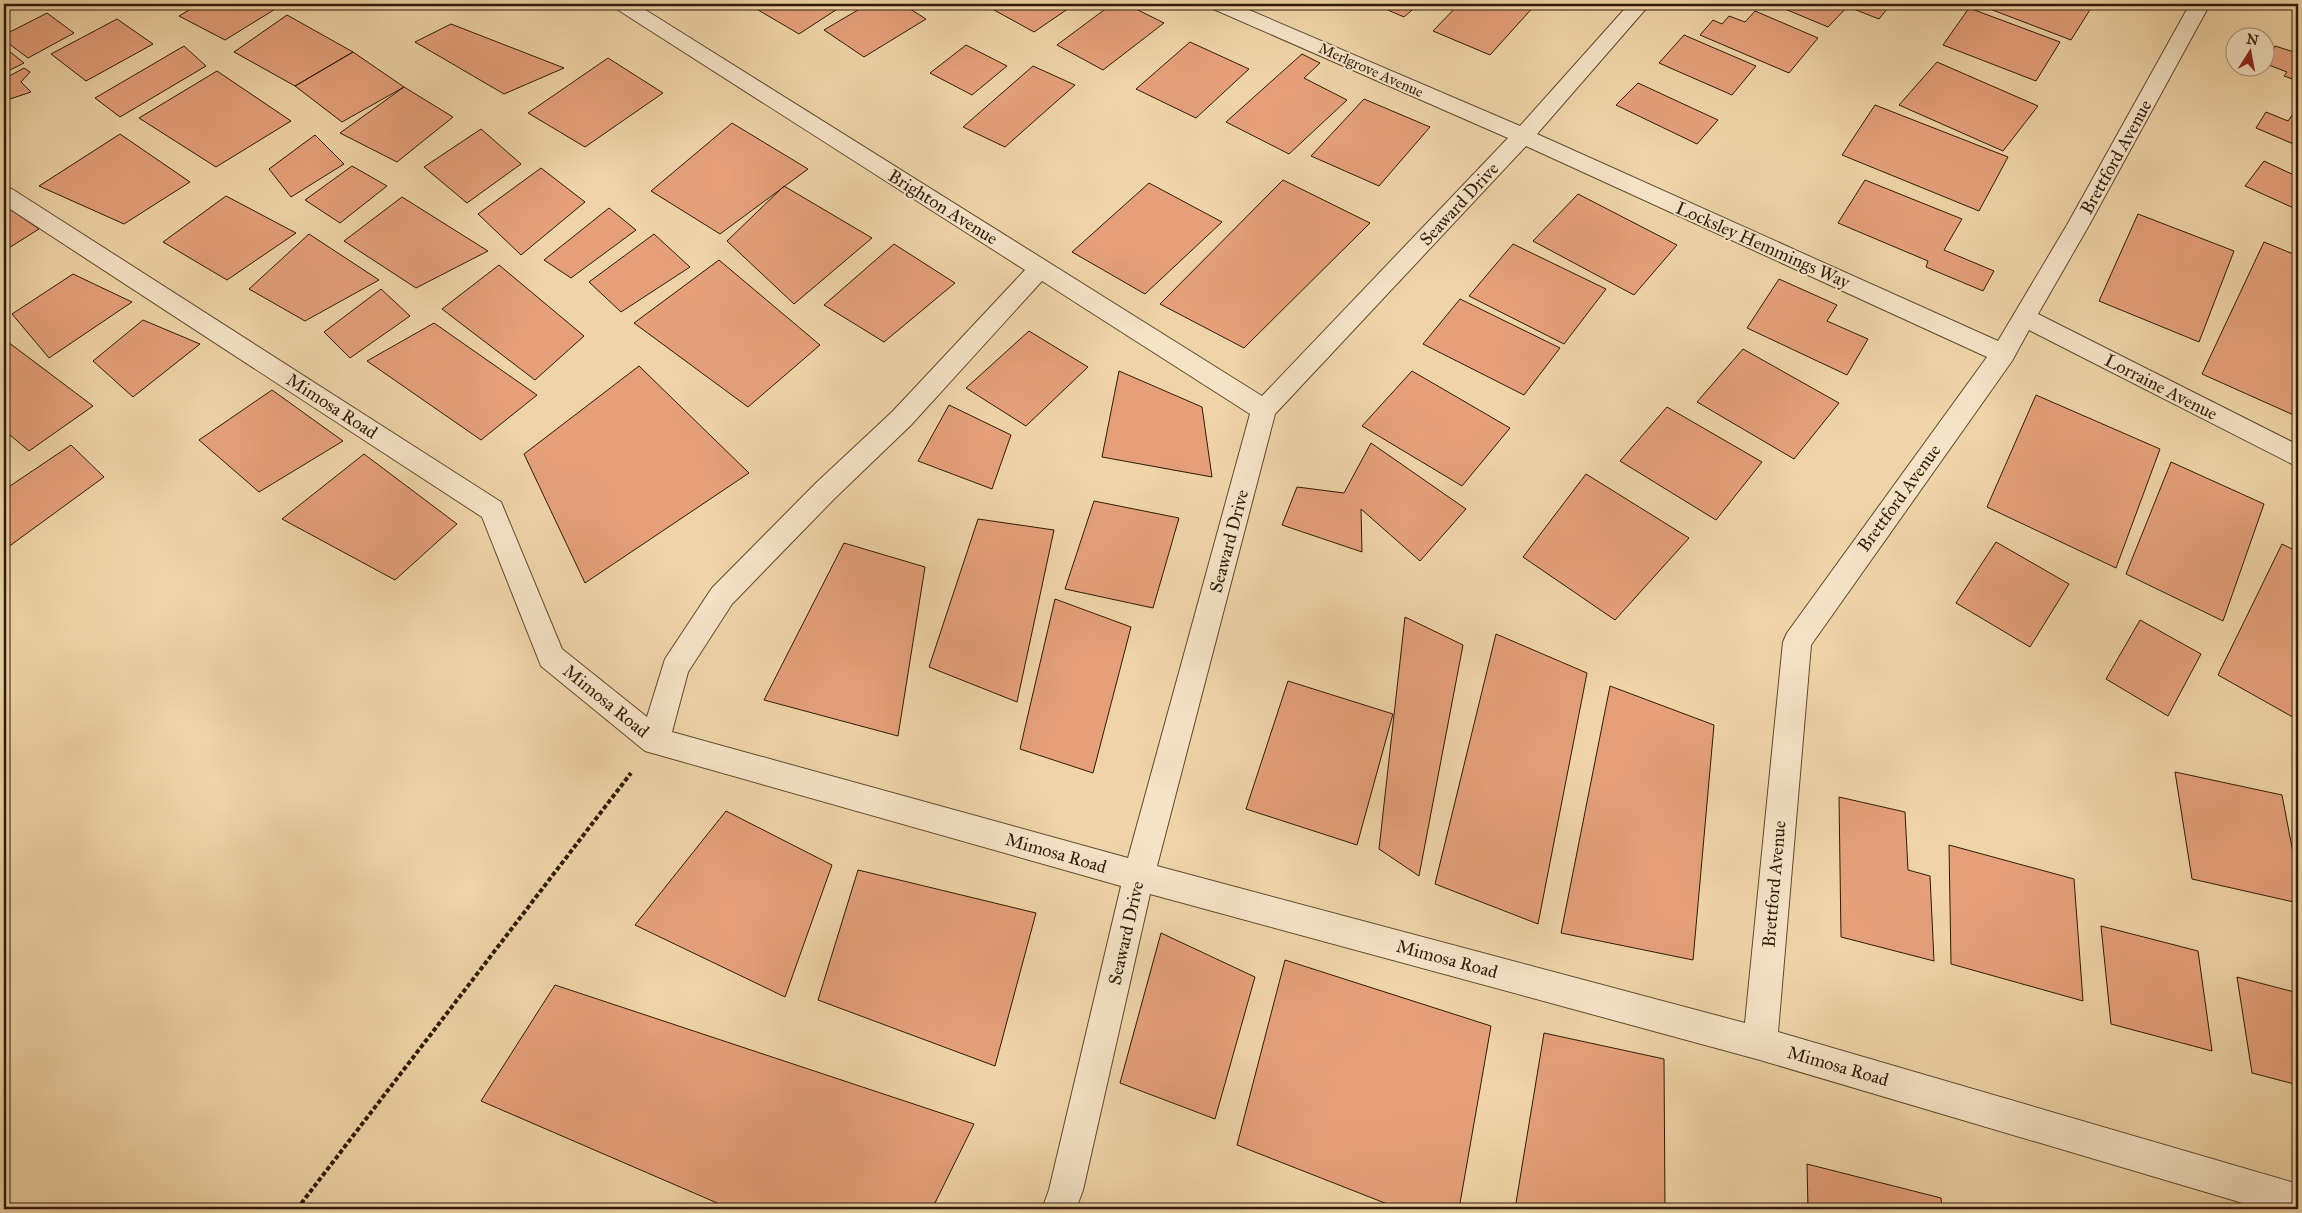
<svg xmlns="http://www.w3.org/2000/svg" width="2302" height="1213" viewBox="0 0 2302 1213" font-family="'IM FELL Great Primer',serif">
<rect width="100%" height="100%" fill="#efd4a7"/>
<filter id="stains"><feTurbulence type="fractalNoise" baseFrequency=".004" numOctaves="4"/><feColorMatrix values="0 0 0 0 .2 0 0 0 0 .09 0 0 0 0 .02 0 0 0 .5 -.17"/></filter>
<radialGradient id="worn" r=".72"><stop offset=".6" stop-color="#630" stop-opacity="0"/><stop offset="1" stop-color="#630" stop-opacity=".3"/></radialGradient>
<path fill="#e5a07a" stroke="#2f1b06" d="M199,4H269L277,8L225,40L179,16Z
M748,4H845L799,34Z
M868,4H902L926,19L864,57L824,30Z
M987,4H1075L1034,32L985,5Z
M1112,4H1126L1164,23L1103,70L1057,45Z
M1374,4H1419L1404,17Z
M1459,4H1536L1490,55L1433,31Z
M1773,4H1850L1828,27Z
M1855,4H1891L1879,19L1851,8Z
M1983,4H2089L2093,5L2071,40L1982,6Z
M1969,8L2060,42L2036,81L1943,45Z
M1755,11L1818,38L1789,73L1700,35L1713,20L1722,24L1729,16L1745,22Z
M47,13L74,33L28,58L4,40V35Z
M287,15L353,52L295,86L234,52Z
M117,19L153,44L86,81L51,54Z
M451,24L564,68L504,94L415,42Z
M1684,35L1756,66L1732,95L1659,63Z
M1190,42L1249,69L1196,118L1136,89Z
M966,45L1007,66L972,95L930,73Z
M184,46L206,66L120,117L95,98Z
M2275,46L2297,53L2298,51V81L2284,76L2287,72L2266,64Z
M4,47L24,63L4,73Z
M353,52L404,87L342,122L295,86Z
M1302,54L1320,63L1304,78L1347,100L1289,154L1226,122Z
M608,58L663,93L585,147L528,113Z
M1937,62L2038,106L2003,151L1899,105Z
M1033,66L1075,85L1005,147L963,127Z
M24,68L30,72L21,82L31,92L4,101V79Z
M217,71L291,121L216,167L139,118Z
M1638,83L1718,120L1697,144L1616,105Z
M404,87L453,117L397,162L340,133Z
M1364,99L1430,127L1379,186L1311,156Z
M1875,105L2008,157L1979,211L1842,155Z
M2298,107V146L2256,128L2266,112L2288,121Z
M732,123L808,169L720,234L651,191Z
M481,129L521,164L467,203L424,167Z
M120,134L190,182L124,224L39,186Z
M315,135L344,164L291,197L269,169Z
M2264,161L2298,177V210L2245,186Z
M352,166L387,186L340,223L305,200Z
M541,168L585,202L521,255L478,214Z
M1283,180L1370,223L1244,348L1160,304Z
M1865,180L1962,219L1944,250L1994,271L1983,291L1926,267L1928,261L1838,223Z
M1149,183L1222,222L1145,294L1072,252Z
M784,186L872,238L794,304L727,241Z
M1578,194L1677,245L1634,295L1533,241Z
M226,196L296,233L227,280L163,242Z
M402,197L488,251L416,288L344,241Z
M4,205L39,229L4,251Z
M609,208L636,230L571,278L544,260Z
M2138,214L2234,251L2199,342L2099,301Z
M309,234L379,280L305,321L249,289Z
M654,234L690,267L621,312L589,282Z
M2264,242L2298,256V417L2202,374Z
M894,244L955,283L884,342L824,305Z
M1513,244L1606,289L1564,344L1469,296Z
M719,260L820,345L748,407L634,323Z
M499,265L584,336L535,380L442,309Z
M73,274L132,302L49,358L12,314Z
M1779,279L1837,305L1827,321L1868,339L1847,375L1747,328Z
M381,289L410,316L350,358L324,332Z
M1460,299L1560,348L1524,395L1423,344Z
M143,320L200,344L133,397L93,361Z
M434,323L537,395L481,440L367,361Z
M1029,331L1088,367L1026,426L966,388Z
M4,339L93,406L29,451L4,430Z
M1743,349L1839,403L1794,459L1697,402Z
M639,366L749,473L585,583L524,454Z
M1119,371L1202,407L1212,477L1102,457Z
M1412,371L1510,428L1462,486L1362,426Z
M272,390L343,441L259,492L199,440Z
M2036,395L2160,449L2116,568L1987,507Z
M949,405L1011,435L992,489L918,461Z
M1667,407L1762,462L1716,520L1620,461Z
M1371,443L1466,509L1420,561L1361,509L1362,552L1282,525L1297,487L1344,493Z
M71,445L104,477L4,550V490Z
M364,454L457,524L395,580L282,519Z
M2171,462L2264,504L2223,621L2126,574Z
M1586,474L1689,538L1615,620L1523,557Z
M1094,501L1179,518L1153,608L1065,589Z
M978,519L1054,530L1017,702L929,667Z
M1996,542L2069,584L2030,647L1956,603Z
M844,543L925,567L898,736L764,700Z
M2282,544L2298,552V720L2218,675Z
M1055,599L1131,627L1093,773L1020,749Z
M1405,617L1463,645L1419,876L1379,849Z
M2140,620L2201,654L2168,716L2106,679Z
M1496,634L1587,673L1538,924L1435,884Z
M1288,681L1393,714L1357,845L1246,809Z
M1610,686L1714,725L1693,960L1561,933Z
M2175,772L2282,795L2298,879V903L2192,879Z
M1839,797L1905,812L1908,870L1930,876L1934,961L1841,937Z
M726,811L832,865L785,997L635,925Z
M1949,845L2074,879L2083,1001L1951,964Z
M858,870L1036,913L995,1066L818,1000Z
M2101,926L2198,951L2212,1051L2111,1024Z
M1161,933L1255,977L1215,1119L1120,1083Z
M1285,960L1491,1026L1459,1209H1400L1237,1145Z
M2237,977L2298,993V1085L2252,1073Z
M555,985L974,1124L932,1209H731L481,1101Z
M1544,1033L1664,1059L1665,1209H1515Z
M1807,1164L1941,1198L1942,1209H1808Z"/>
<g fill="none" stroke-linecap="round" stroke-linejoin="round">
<g stroke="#5f492e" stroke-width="2">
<path id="minor" d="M612,4H636L1262,396L1508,138L1211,8L1208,4H1235L1520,126L1629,4H1650L1537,134L1998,341L2067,225L2190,4H2210L2088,227L2038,314L2298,445V467L2029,330L2012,361L1811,645L1778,1032L2298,1184V1209H2263L1760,1060L1150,894L1083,1190L1076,1209H1042L1049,1190L1121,886L645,751L541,666L482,517L4,205V187L12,189L501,502L562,649L647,717L665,659L712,588L816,483L893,411L1025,270L615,8ZM1526,146L1987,357L1787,633L1783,642L1745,1023L1157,866L1275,414ZM1042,281L1250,414L1128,858L672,732L688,672L732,604L834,499L911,425Z"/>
</g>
<path stroke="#2f1b06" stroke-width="4" stroke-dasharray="4.5 2.5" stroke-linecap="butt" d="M297,1209L631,773"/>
<use href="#minor" fill="#f5e3c6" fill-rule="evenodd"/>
</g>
<g text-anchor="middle" stroke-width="4" stroke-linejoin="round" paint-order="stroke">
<g font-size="15" fill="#2f1b06" stroke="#f5e3c6">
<text transform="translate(1371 70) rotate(24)" y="5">Merlgrove Avenue</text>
</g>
<g font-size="18" fill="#2f1b06" stroke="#f5e3c6">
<text transform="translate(2116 157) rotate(-61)" y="6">Brettford Avenue</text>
<text transform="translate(1459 204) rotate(-47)" y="6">Seaward Drive</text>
<text transform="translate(943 207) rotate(32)" y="6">Brighton Avenue</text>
<text transform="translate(1763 245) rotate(24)" y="6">Locksley Hemmings Way</text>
<text transform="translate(2161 387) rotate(27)" y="6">Lorraine Avenue</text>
<text transform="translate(332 406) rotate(33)" y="6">Mimosa Road</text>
<text transform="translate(1899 498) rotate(-54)" y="6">Brettford Avenue</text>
<text transform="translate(1229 541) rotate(-75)" y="6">Seaward Drive</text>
<text transform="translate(606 701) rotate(39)" y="6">Mimosa Road</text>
<text transform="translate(1056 853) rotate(16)" y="6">Mimosa Road</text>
<text transform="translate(1774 884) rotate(-85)" y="6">Brettford Avenue</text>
<text transform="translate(1126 933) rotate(-77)" y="6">Seaward Drive</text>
<text transform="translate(1447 959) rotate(15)" y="6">Mimosa Road</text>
<text transform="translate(1838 1066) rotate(16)" y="6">Mimosa Road</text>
</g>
</g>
<rect width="2302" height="1213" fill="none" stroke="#efd4a7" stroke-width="20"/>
<rect x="5" y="5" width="2292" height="1203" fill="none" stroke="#2f1b06" stroke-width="2.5"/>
<rect x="10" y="10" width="2282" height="1193" fill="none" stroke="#2f1b06"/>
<g transform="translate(2250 52) rotate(11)"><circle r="24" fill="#f5e3c6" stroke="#a69379"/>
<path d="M0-4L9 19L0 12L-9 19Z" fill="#8f2418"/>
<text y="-8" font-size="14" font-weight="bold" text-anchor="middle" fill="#2f1b06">N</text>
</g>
<rect width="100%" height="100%" filter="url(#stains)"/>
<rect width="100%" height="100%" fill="url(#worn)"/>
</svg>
